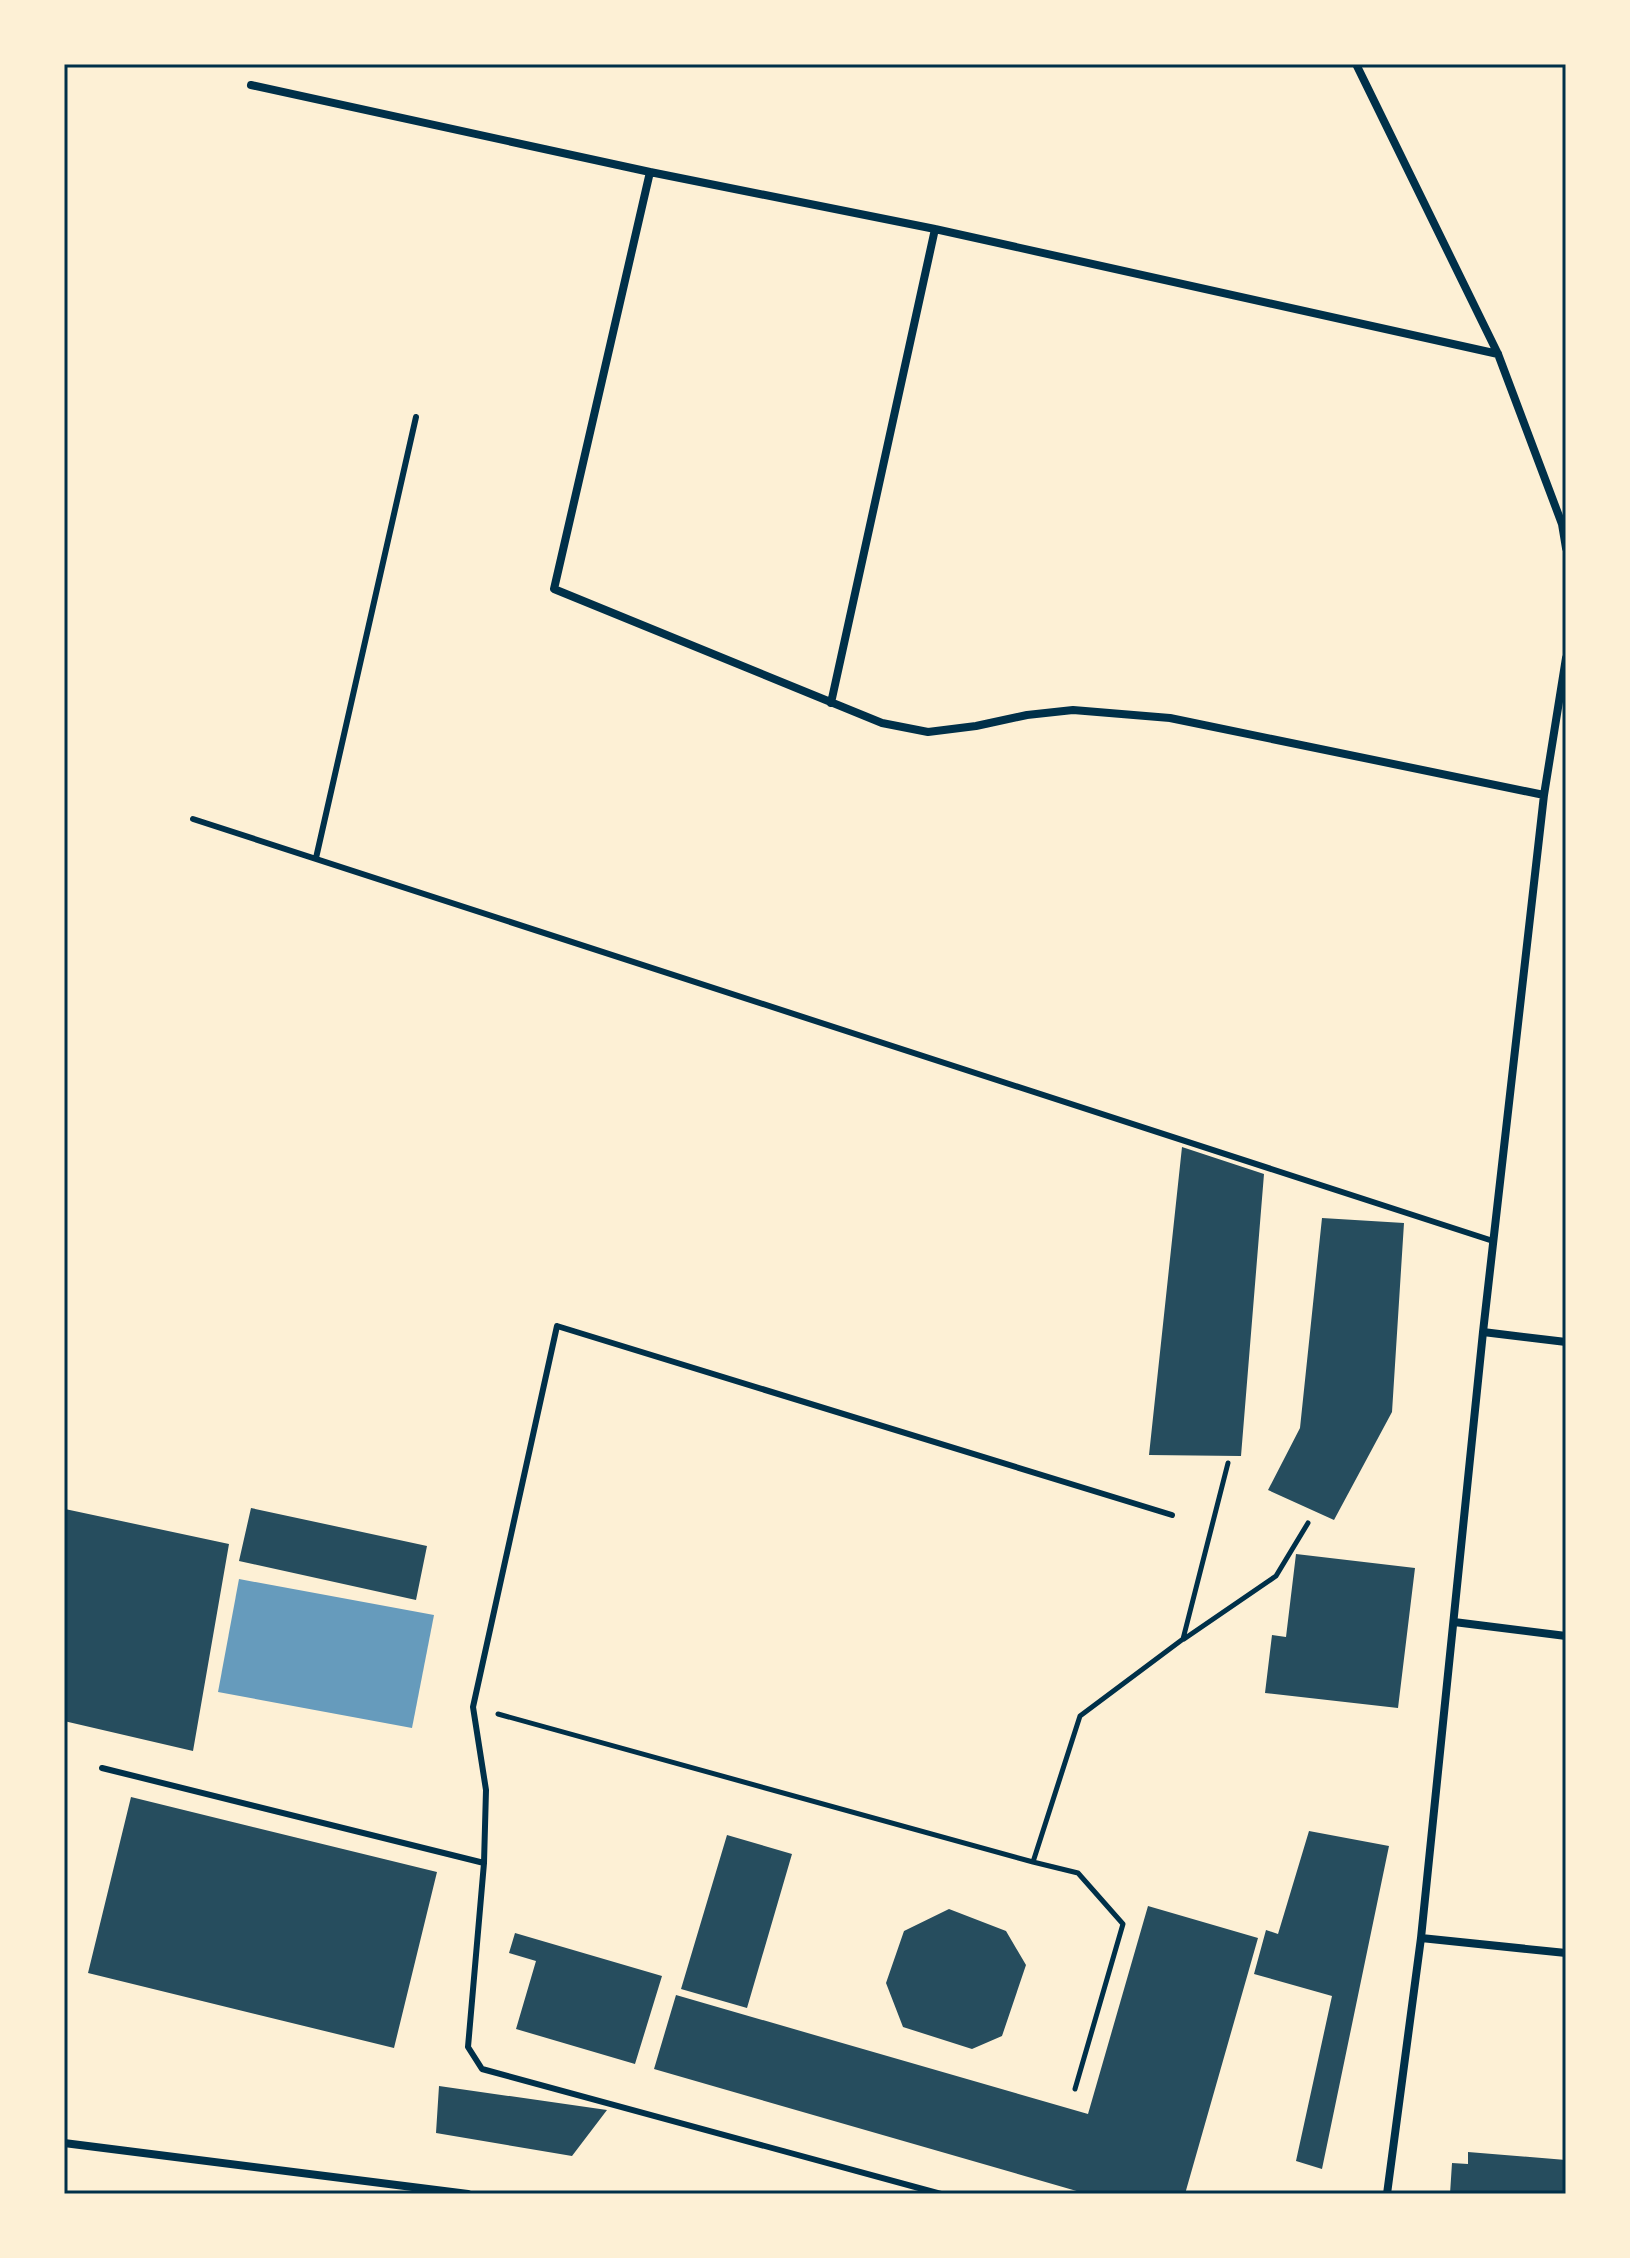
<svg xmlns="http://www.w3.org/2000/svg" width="1630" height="2258" viewBox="0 0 1630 2258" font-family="Manrope,sans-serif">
<rect width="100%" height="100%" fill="#fdf0d5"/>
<path fill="#669bbc" d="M239,1579L434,1615L412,1728L218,1692Z"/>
<path fill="#264d5e" d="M1182,1147L1264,1174L1241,1456L1149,1455Z
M1322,1218L1404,1223L1392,1412L1334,1520L1268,1490L1300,1428Z
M251,1508L427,1546L416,1600L239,1561Z
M65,1509L229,1544L193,1751L64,1721Z
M1296,1554L1415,1568L1398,1708L1265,1693L1272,1635L1286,1637Z
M131,1797L437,1872L394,2048L88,1973Z
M1309,1831L1389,1846L1322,2169L1296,2161L1332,1996L1254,1974L1266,1930L1278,1934Z
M727,1835L792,1854L747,2008L681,1989Z
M1148,1906L1258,1938L1185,2194H1087L654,2069L676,1995L1088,2114Z
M949,1909L1006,1931L1026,1965L1002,2036L972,2049L903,2027L886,1983L904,1931Z
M515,1933L662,1976L635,2064L516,2029L536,1961L509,1953Z
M439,2086L607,2110L572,2156L436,2133Z
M1468,2152L1566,2160V2194H1450L1452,2163L1468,2164Z"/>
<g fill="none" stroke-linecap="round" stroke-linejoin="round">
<path stroke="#003049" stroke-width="5" d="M1184,1639L1276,1576L1308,1523
M498,1714L1033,1862
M1075,2089L1123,1924L1078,1873L1033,1862L1080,1716L1183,1639L1228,1463"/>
<path stroke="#003049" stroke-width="6" d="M193,819L1493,1241
M316,858L416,417
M102,1768L484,1863
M941,2194L482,2069L468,2047L484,1863L486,1790L473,1707L557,1326L1172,1515"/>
<path stroke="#003049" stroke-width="8" d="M1356,64L1498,354L1562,524L1566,548
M251,85L650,172L935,229L1498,354
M650,172L554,589L882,723L928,732L976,726L1027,715L1073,710L1170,718L1544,795
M831,703L935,229
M1483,1332L1566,1342
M1454,1622L1566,1636
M1421,1938L1566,1953
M64,2143L468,2194
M1387,2194L1421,1938L1483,1332L1544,795L1566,658"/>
</g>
<rect width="1630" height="2258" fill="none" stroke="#fdf0d5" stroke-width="132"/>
<rect x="66" y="66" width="1498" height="2126" fill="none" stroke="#003049" stroke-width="3"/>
</svg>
